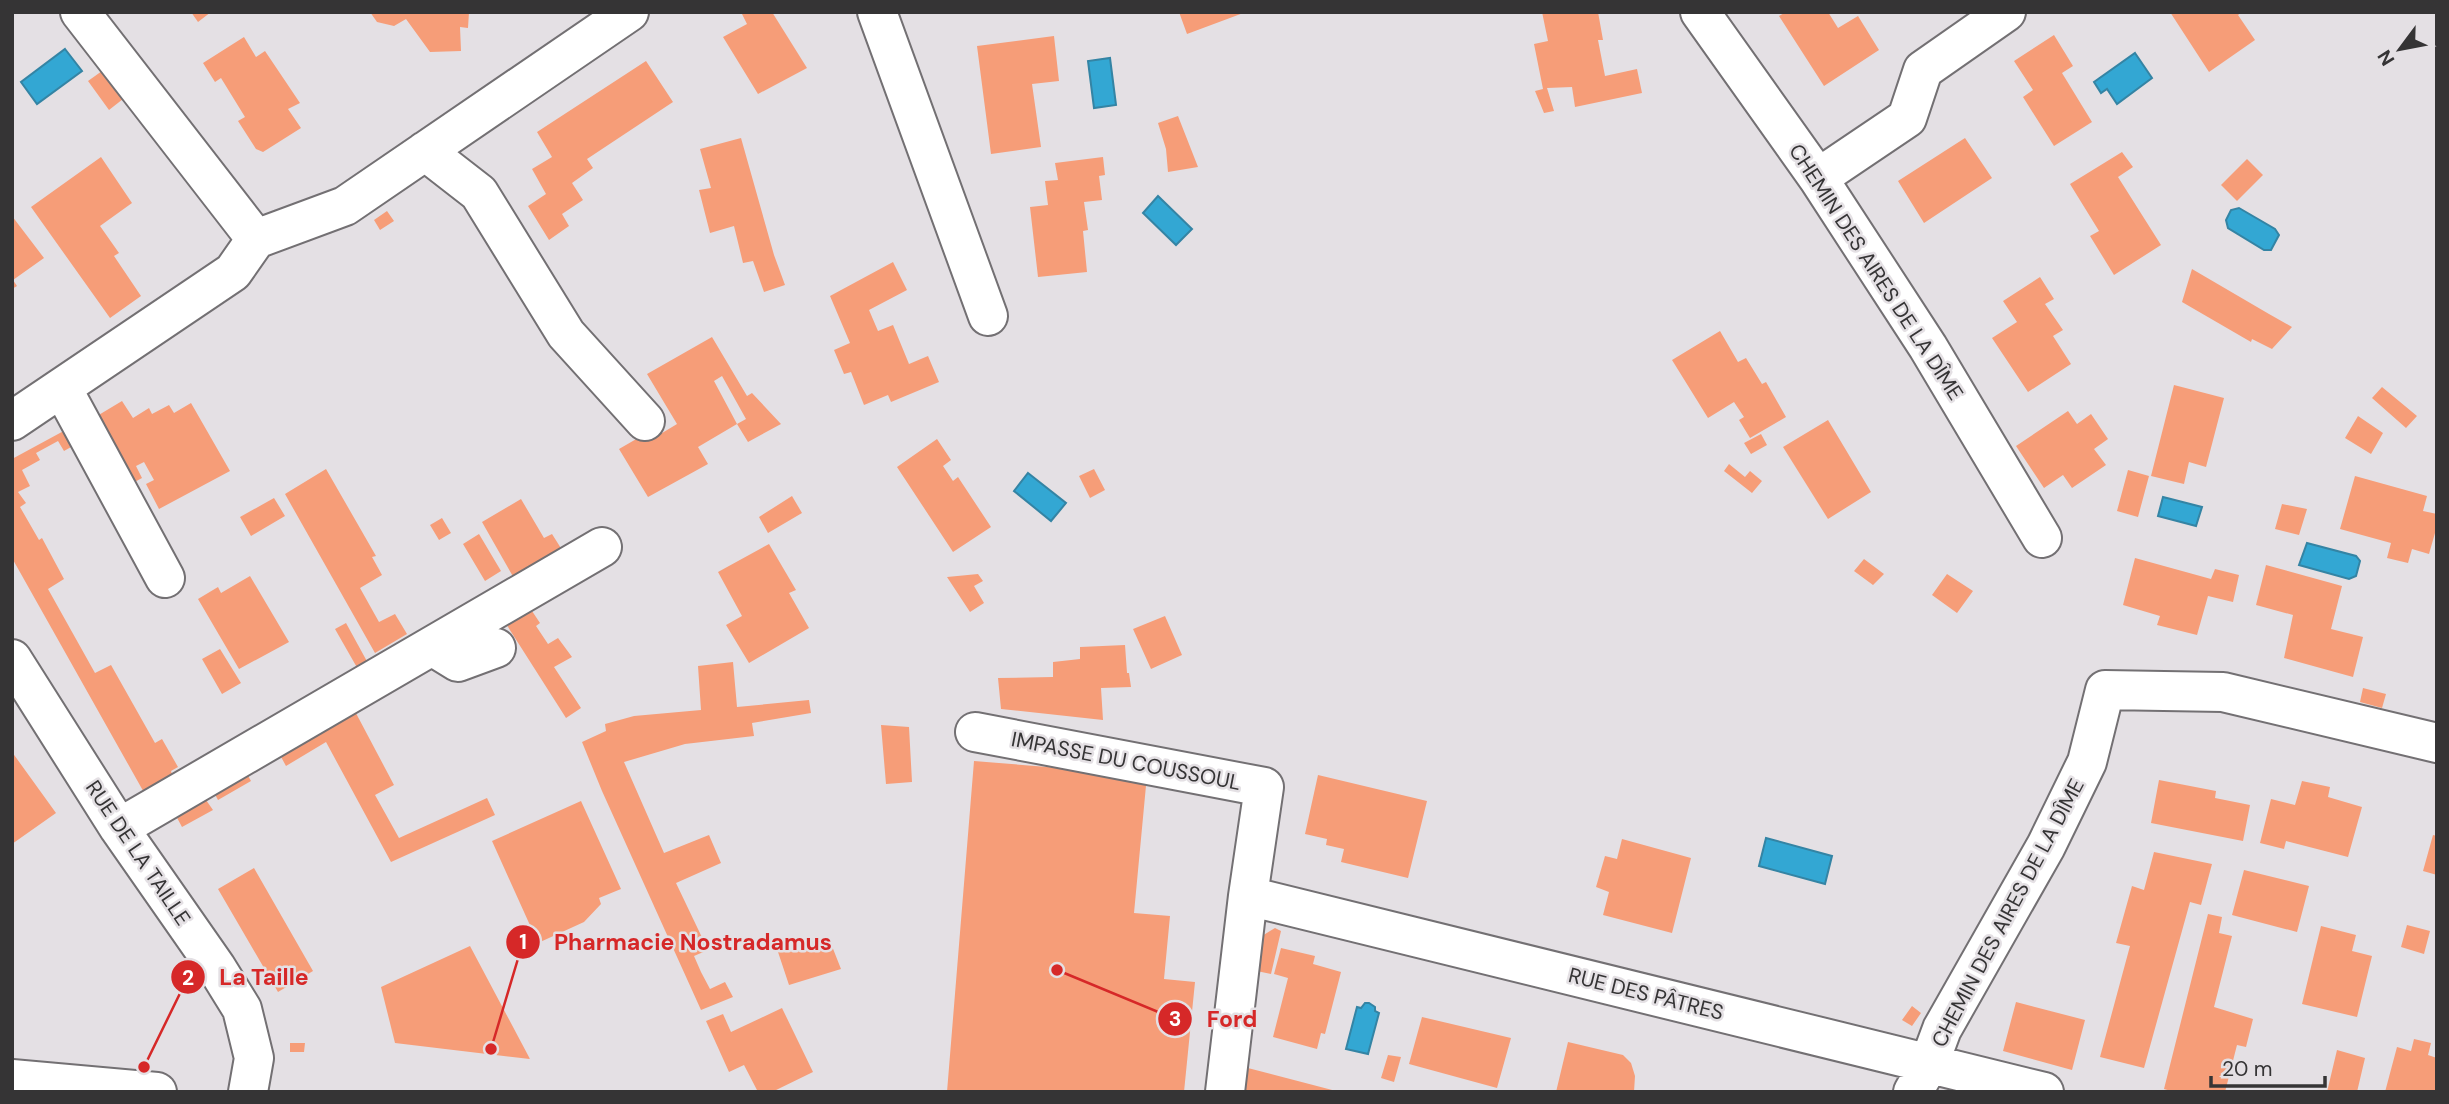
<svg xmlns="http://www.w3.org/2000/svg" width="2449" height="1104" viewBox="0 0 2449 1104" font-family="'DM Sans',sans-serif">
<rect width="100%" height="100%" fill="#e4e0e4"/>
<path fill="#33a7d3" stroke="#3484a4" stroke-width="2" d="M65,49L82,71L37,104L21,82Z
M2135,53L2152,78L2117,104L2107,89L2101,93L2094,82Z
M1110,58L1116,105L1094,108L1088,61Z
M1158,196L1192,229L1176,245L1143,213Z
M2239,208L2275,229L2279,235L2271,250H2264L2228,228L2226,220L2231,210Z
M1028,473L1066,503L1051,521L1014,491Z
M2163,497L2202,507L2196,526L2158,516Z
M2307,543L2356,556L2360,561L2356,576L2349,579L2299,565Z
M1766,838L1832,856L1825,884L1759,866Z
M1365,1003H1369L1375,1007V1011L1379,1013L1368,1054L1346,1049L1357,1007L1361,1008Z"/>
<path fill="#f69d78" d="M191,12H211L198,22Z
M370,12H469L468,28L460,27L461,51L430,52L406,19L394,26L377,22Z
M741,12H772L807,68L758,94L723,37L747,24Z
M1179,12H1246L1187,34Z
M1542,12H1598L1603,40H1598L1605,76L1637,69L1642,93L1575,107L1572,87L1547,88L1554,111L1544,113L1535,91L1543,89L1534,44L1548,41Z
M1786,12H1828L1838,28L1858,16L1879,50L1824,86L1779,16Z
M2170,12H2242L2238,15L2255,40L2209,72Z
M2054,35L2073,66L2062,73L2092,122L2054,146L2023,97L2033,90L2014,61Z
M1054,36L1059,81L1032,84L1041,147L991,154L977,46Z
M244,37L256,57L265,51L300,103L288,109L301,128L263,152L256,149L238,121L245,117L221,78L215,82L203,63Z
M646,61L673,102L587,159L593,168L572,183L583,200L562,214L569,226L549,240L528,206L546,194L532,169L552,157L537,132Z
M102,71L123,99L109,110L88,81Z
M1178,116L1198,167L1168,172L1166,149L1158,123Z
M741,138L774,255L785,285L764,292L753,261L743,263L734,226L710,233L699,190L711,188L700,149Z
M1965,138L1992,178L1924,223L1898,181Z
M2122,152L2133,167L2118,177L2161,245L2114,275L2090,236L2099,231L2070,184Z
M101,157L132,203L100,226L119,253L114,256L141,296L110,318L31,207Z
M1103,157L1105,175L1099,176L1102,200L1084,202L1088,230L1083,231L1087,272L1038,277L1030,207L1048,205L1045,181L1058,180L1055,163Z
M2247,159L2263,175L2237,201L2221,185Z
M387,211L394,221L380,230L374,220Z
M12,216L44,258L13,280L17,286L12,289Z
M893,262L907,290L869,310L878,331L893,325L909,364L928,356L939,382L891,402L888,395L864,405L851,372L844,374L834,350L850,343L830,296Z
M2192,269L2269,314L2292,327L2272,349L2252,339L2251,342L2182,302Z
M2040,277L2054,299L2045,304L2063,330L2053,336L2071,364L2028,392L1992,338L2017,322L2003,301Z
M1720,331L1738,362L1746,358L1762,384L1766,382L1786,417L1750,438L1739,420L1744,417L1734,402L1708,418L1672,360Z
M712,337L747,396L752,393L781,424L748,442L737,424L746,419L722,376L714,381L737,424L698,447L708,464L648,497L619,449L645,434L649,441L677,424L647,374Z
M2174,385L2224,398L2206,467L2189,462L2184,484L2151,476Z
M2382,387L2417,416L2406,428L2372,398Z
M122,401L133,418L149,408L152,414L169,405L174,413L191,403L230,471L159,509L146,484L154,480L144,462L136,466L142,478L131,484L92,419Z
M2068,411L2077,424L2091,414L2108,439L2094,449L2106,465L2072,488L2063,475L2044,488L2016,446Z
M2358,416L2383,433L2371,454L2345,438Z
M1828,420L1871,492L1828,519L1783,447Z
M71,427L80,442L64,451L58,441L36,453L40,460L22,470L30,486L18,492L26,503L20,507L39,540L42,538L64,579L48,589L95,673L111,665L155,743L162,739L178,767L171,771L172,774L148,788L150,794L146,796L12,558V459Z
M1761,434L1767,445L1751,454L1744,443Z
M937,439L951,460L943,466L953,481L958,477L991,527L953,552L897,467Z
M1729,464L1745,477L1750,471L1762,481L1752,493L1724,471Z
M326,469L376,556L372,557L382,575L360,588L379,622L395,614L407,634L375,653L285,494Z
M1094,469L1105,490L1090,498L1079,476Z
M2128,470L2149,476L2138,517L2117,511Z
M2355,476L2427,496L2423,511L2437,514V526L2429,554L2412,549L2408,563L2387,558L2391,543L2340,529Z
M792,496L802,513L768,533L759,517Z
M274,498L285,516L251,536L240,517Z
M521,499L544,538L552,534L564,553L515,580L482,522Z
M2282,504L2307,509L2299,535L2275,529Z
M442,518L451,533L439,540L430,525Z
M479,534L501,571L485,581L463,544Z
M769,544L796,590L789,593L809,628L749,663L726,625L742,616L718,572Z
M2135,558L2211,579L2215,569L2239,575L2233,602L2208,596L2197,635L2157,625L2160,616L2123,605Z
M1864,559L1884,574L1873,585L1854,571Z
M2266,565L2342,586L2331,629L2363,637L2353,677L2284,658L2293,615L2256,605Z
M978,574L983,581L974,586L984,603L970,612L947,577Z
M1947,574L1973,591L1957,613L1932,595Z
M250,576L289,642L239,669L198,599L218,587L221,593Z
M526,602L540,623L536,626L548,644L558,638L572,657L554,667L581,708L566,718L501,616Z
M1165,616L1182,655L1151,669L1133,629Z
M346,623L369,665L359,671L335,629Z
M1125,645L1127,673H1129L1131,687L1101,688L1103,720L1001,709L998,678L1053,677V662L1080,659V647Z
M220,649L241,683L222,694L202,659Z
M733,662L737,707L809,700L811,713L752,723L754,736L685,744L624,762L664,853L709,835L721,863L676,883L708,950L694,956L701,972L710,989L725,982L733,997L701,1010L602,791L582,742L606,731L605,724L634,716L701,710L698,666Z
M2363,688L2386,694L2382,708L2360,702Z
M349,700L394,785L375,795L399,838L487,798L495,815L391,862L326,742L286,766L274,744Z
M881,725L909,727L912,782L886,784Z
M12,752L56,813L12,844Z
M974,761L1147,775L1134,913L1170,916L1164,979L1195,982L1184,1092H947Z
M241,763L251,781L218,800L209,783Z
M1318,775L1427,801L1408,878L1341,862L1344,849L1326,845L1327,839L1305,834Z
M2159,780L2216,791L2215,798L2250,805L2243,841L2151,823Z
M2302,781L2330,787L2328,797L2362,807L2348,857L2286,841L2284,849L2260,843L2271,799L2295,805Z
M199,790L213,810L182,827L175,814Z
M581,801L621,889L599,898L601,904L584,922L538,943L492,841Z
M2433,835L2437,836V875L2423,871Z
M1622,839L1691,858L1672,933L1603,915L1609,892L1596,887L1605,856L1617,859Z
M2154,852L2212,864L2201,905L2190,902L2144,1068L2100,1057L2130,946L2116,943L2132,886L2144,890Z
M254,868L313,971L278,992L218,889Z
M2244,870L2309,886L2297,932L2232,915Z
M2208,914L2222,917L2219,933L2232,936L2214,1007L2253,1019L2246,1047L2237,1045L2225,1092H2174L2164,1089Z
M2407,925L2430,931L2424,954L2401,947Z
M2321,926L2356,935L2352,951L2372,956L2357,1017L2302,1004Z
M1275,928L1281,931L1271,974L1252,970L1254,941Z
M828,936L841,969L789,985L778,952Z
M470,946L530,1059L395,1043L381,987Z
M1281,948L1315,956L1313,964L1341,972L1325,1034L1321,1033L1317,1049L1273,1037L1288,978L1274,974Z
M2016,1002L2085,1020L2072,1070L2003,1051Z
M1912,1006L1921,1013L1912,1026L1902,1020Z
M782,1008L813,1072L772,1092H758L744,1065L729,1072L706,1021L723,1014L731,1032Z
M1422,1017L1511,1038L1497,1088L1409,1064Z
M2414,1039L2431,1043L2428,1055L2437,1058V1092H2385L2397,1047L2411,1051Z
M1568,1042L1623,1055L1631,1063L1635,1076L1634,1092H1556Z
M290,1043H305L304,1052H290Z
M2337,1050L2365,1058L2357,1092H2327Z
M1388,1055L1401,1057L1394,1082L1381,1078Z
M1244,1067L1336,1091V1092H1242Z"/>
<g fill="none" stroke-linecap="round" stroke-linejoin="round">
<g stroke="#737073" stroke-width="42">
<path id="minor" d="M80,12L256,239
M877,12L988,316
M1700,12L1818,178L1928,347L2042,538
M425,151L479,193L566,334L645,421
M1818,178L1907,118L1923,70L2006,12
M62,388L165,578
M12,421L233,272L256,239L345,206L629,12
M432,646L458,662L496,648
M12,659L119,828L216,967L242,1009L254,1058L248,1092
M975,732L1264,787L1248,896L1225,1092
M119,828L602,547
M1248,896L2044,1092
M1913,1092L1929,1064L1942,1029L2046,846L2087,762L2105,690L2223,692L2437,743"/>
</g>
<g stroke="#737073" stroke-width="42">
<path id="major" d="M12,1079L157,1092"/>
</g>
<use href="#minor" stroke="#fff" stroke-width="38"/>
<use href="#major" stroke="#fff" stroke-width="38"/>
</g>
<g text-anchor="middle" stroke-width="5" stroke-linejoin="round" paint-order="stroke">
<g font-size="21" fill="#353435" stroke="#e4e0e4">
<text transform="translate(1876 272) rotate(57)" y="7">CHEMIN DES AIRES DE LA DÎME</text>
<text transform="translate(1126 761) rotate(11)" y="7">IMPASSE DU COUSSOUL</text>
<text transform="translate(138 853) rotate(56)" y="7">RUE DE LA TAILLE</text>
<text transform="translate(2008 913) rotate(-62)" y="7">CHEMIN DES AIRES DE LA DÎME</text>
<text transform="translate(1646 994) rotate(14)" y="7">RUE DES PÂTRES</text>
</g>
</g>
<path fill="none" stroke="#d62828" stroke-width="2.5" d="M491 1049L523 942M144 1067L188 977M1057 970L1175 1019"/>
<g fill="#d62828" stroke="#e4e0e4" stroke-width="2.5">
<circle cx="491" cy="1049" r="7"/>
<circle cx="144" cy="1067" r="7"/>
<circle cx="1057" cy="970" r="7"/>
<circle cx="523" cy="942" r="18"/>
<circle cx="188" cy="977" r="18"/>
<circle cx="1175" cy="1019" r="18"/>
</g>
<g font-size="21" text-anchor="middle" font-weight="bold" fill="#fff">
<text x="523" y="949">1</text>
<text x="188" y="985">2</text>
<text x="1175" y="1026">3</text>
</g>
<g font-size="23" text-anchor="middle" font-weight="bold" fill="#d62828" stroke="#e4e0e4" stroke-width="5" stroke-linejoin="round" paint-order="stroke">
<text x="693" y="950">Pharmacie Nostradamus</text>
<text x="264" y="985">La Taille</text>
<text x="1232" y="1027">Ford</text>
</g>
<rect width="2449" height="1104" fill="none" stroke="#353435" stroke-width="28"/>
<g transform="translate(2400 49) rotate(238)" stroke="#e4e0e4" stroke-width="5" paint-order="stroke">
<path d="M0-5L12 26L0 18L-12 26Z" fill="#353435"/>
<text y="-10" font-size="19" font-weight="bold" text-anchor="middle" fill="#353435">N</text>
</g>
<path d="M2211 1076v10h114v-10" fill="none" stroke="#353435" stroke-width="3.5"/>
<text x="2222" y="1076" font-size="21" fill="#353435" stroke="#e4e0e4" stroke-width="5" paint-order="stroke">20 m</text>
</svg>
